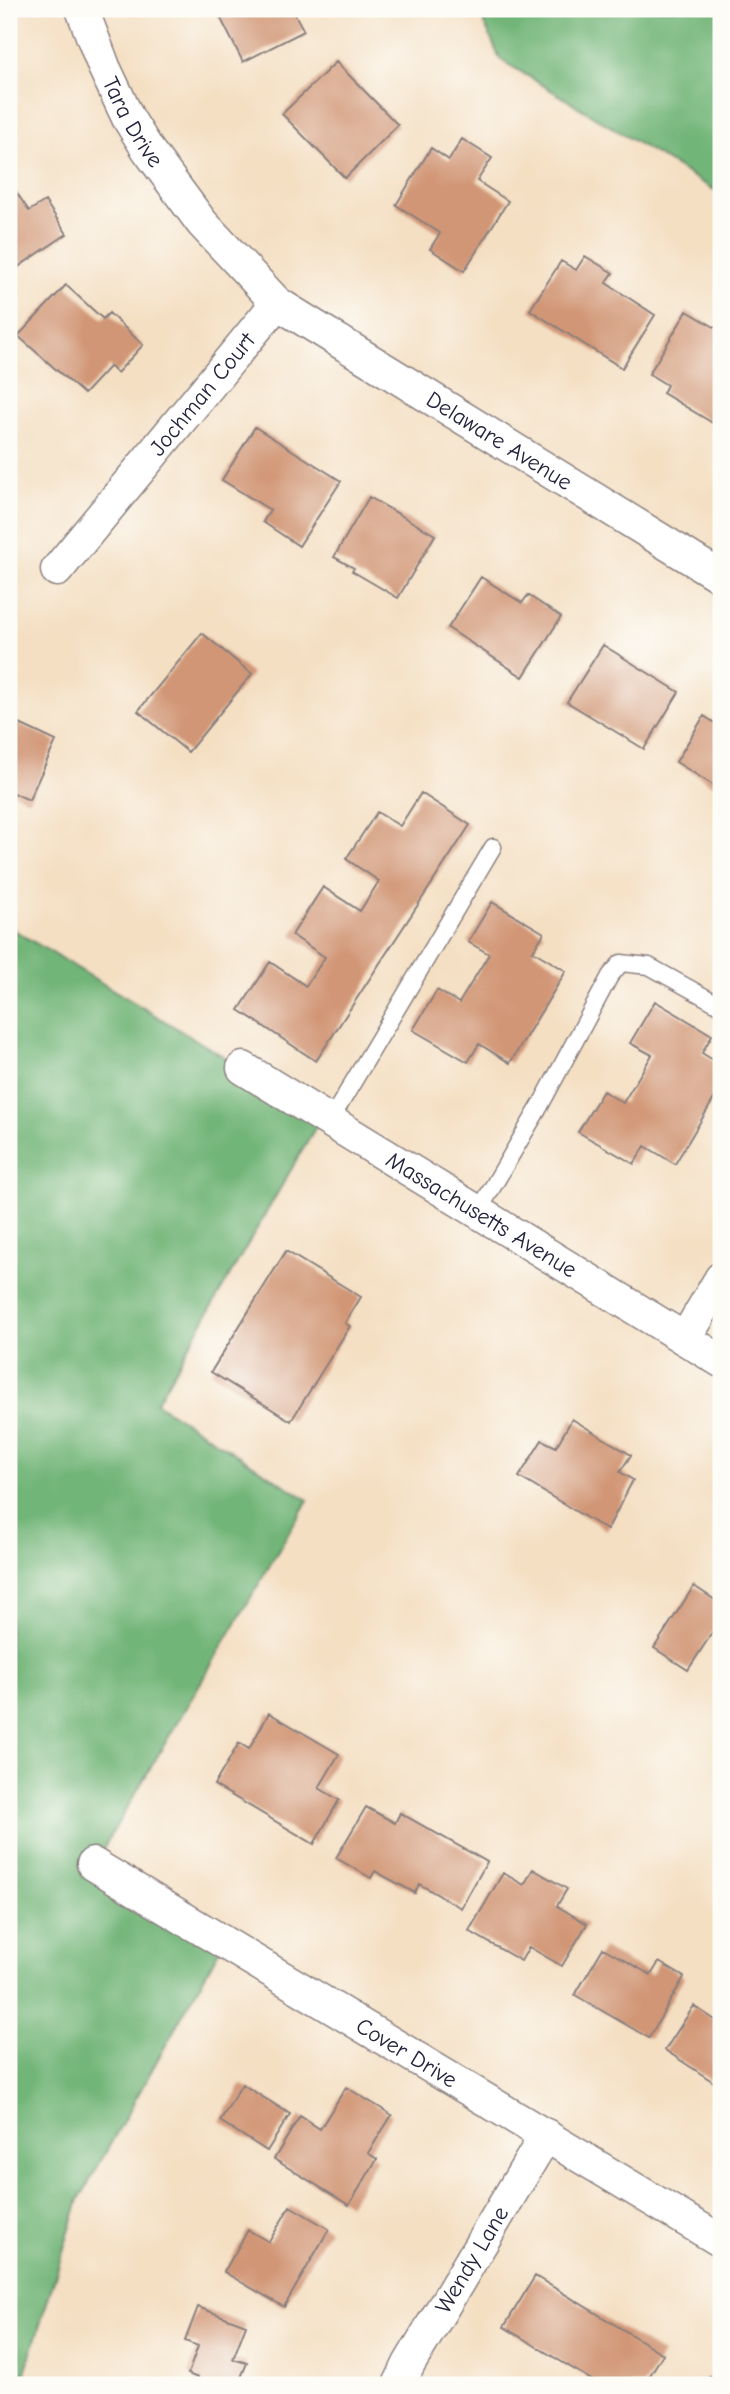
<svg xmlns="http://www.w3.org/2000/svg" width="730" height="2394" viewBox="0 0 730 2394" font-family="'Comic Neue',sans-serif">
<rect width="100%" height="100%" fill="#fdfcf7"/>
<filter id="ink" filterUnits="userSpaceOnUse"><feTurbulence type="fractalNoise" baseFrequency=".0143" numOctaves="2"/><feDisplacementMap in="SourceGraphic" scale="14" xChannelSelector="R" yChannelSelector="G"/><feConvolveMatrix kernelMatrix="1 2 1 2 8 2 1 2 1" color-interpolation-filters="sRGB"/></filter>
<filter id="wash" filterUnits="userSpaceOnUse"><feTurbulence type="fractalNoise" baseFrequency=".00686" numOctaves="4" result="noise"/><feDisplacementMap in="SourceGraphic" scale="28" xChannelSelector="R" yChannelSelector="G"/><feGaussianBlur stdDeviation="1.57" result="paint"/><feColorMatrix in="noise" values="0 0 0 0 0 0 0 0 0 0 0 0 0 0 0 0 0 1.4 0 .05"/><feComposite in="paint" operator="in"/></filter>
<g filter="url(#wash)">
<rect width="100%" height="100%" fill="#f4dfc3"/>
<path fill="#72b578" stroke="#4a6c5a" stroke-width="2" d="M478,9H721V194L500,59Z
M9,927L322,1116L156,1403L308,1500L94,1864L224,1941L79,2200L21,2385H9Z"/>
<g id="blocks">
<path fill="#d19676" d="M216,9H292L304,31L243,62Z
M336,62L398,125L345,178L282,114Z
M462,139L492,158L477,181L508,201L464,271L430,249L440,233L396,205L431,148L449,160Z
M12,186L29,211L45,201L67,234L9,273V188Z
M585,256L613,273L606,283L655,315L622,368L530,310L561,261L576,270Z
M66,285L103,319L109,313L143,345L117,373L110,366L84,394L18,336Z
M687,311L721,331V348L719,353L721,354V428L663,393L667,385L649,374Z
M255,427L341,481L299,546L263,522L270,510L222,480Z
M369,497L435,535L398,598L352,571L354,568L334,557Z
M481,577L522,603L528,595L561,617L523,677L448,628Z
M202,633L252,674L188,752L138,711Z
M603,645L679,692L644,749L567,702Z
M704,716L721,727V790L676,762Z
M9,719L56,741L29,800L9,791Z
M421,793L470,825L316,1061L239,1010L270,962L306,986L325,957L292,935L323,887L360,911L379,881L346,859L377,812L400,826Z
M492,902L544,933L533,951L566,971L510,1063L479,1044L468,1062L413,1030L437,990L459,1003L489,954L468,942Z
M655,1001L712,1035L702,1053L721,1065V1087L675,1164L645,1146L634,1164L578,1132L603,1091L623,1103L652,1055L630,1043Z
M286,1251L361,1297L345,1323L350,1326L291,1421L211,1372Z
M572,1419L631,1455L620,1472L633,1480L607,1530L519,1477L542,1440L556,1447Z
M694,1586L721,1604V1619L688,1670L654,1648Z
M269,1713L339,1754L319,1788L339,1800L314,1844L214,1785L239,1743L249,1749Z
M366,1807L395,1823L400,1813L487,1862L461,1908L419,1884L415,1893L375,1871L371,1878L336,1858Z
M533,1869L567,1889L557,1906L587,1924L562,1966L529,1947L521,1961L469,1931L503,1873L524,1885Z
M603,1948L651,1975L659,1962L684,1977L649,2038L575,1995Z
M694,2006L721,2024V2087L665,2050Z
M242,2084L290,2114L267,2151L220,2121Z
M346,2087L392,2115L368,2153L377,2159L349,2205L274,2159L300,2116L320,2129Z
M290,2206L329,2229L284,2307L224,2272L248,2230L269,2242Z
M535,2276L663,2354L644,2385H600L504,2327Z
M198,2307L246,2325L233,2359L247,2363L238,2385H195L198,2378L188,2374L198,2346L185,2341Z
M710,2376L721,2384V2385H704Z"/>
</g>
</g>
<g filter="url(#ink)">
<use href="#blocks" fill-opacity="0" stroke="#8b807f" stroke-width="2"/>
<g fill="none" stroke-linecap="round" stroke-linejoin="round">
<g stroke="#8b807f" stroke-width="19">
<path id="service" d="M330,1121L493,847
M478,1212L540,1106L610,976L621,963L649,966L721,1006"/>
</g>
<g stroke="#8b807f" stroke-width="35">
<g id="minor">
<path id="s1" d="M82,9L104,67L128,118L148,150L202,223L277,303L721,577"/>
<path id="s2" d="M57,570L277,303"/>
<path id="s3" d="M243,1068L721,1361"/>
<path d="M685,1339L721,1278"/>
<path id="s4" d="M93,1864L721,2241"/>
<path id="s5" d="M399,2385L409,2364L546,2135"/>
</g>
</g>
<use href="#service" stroke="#fff" stroke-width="16"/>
<use href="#minor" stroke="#fff" stroke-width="32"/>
</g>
</g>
<g text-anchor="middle" stroke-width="6" stroke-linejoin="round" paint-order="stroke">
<g font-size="23" fill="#22223b" stroke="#fdfcf7">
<text dy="8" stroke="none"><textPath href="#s1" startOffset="124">Tara Drive</textPath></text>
<text dy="8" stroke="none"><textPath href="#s2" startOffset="228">Jochman Court</textPath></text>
<text dy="8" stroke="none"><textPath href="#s1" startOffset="618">Delaware Avenue</textPath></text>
<text dy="8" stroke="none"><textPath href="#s3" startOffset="280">Massachusetts Avenue</textPath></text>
<text dy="8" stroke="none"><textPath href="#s4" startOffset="366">Cover Drive</textPath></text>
<text dy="8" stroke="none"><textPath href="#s5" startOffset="145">Wendy Lane</textPath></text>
</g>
</g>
<rect width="730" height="2394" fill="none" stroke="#fdfcf7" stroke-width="35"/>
</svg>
